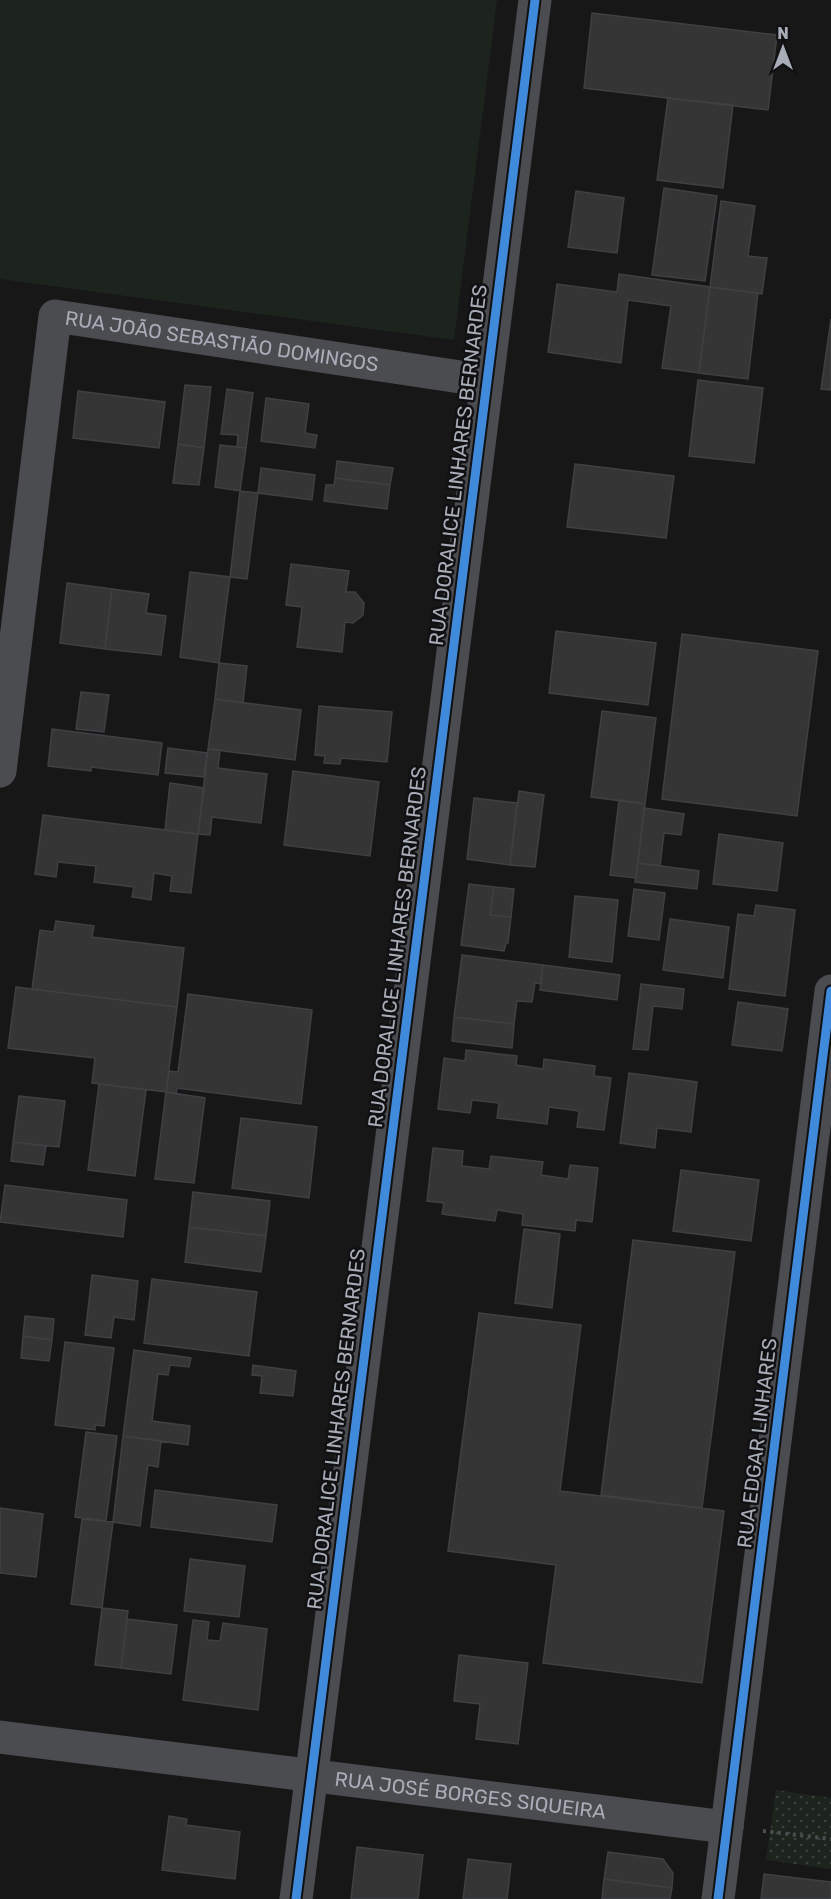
<svg xmlns="http://www.w3.org/2000/svg" width="831" height="1899" viewBox="0 0 831 1899" font-family="Rubik,sans-serif">
<defs>
<pattern id="park-dots" width="8" height="8" patternUnits="userSpaceOnUse" patternTransform="scale(1.5)"><rect width="8" height="8" fill="#1d241e"/><path d="M2 2h.1M6 6h.1" fill="none" stroke="#3b413d" stroke-width="1.8" stroke-linecap="round"/></pattern>
</defs>
<rect width="100%" height="100%" fill="#171717"/>
<path fill="url(#park-dots)" d="M776,1790L831,1798V1869L766,1860Z"/>
<path fill="#1d241e" d="M0,0H497L454,340L0,279Z"/>
<path fill="#353536" stroke="#3f4043" stroke-width="1.5" d="M592,13L777,35L768,110L584,88Z
M668,98L733,105L723,188L657,180Z
M664,188L717,196L705,281L652,275Z
M576,191L624,198L617,253L568,247Z
M721,201L755,206L748,256L767,258L762,294L710,287Z
M619,274L710,287L699,373L662,368L671,306L628,300L621,363L548,352L557,284L617,292Z
M710,287L758,293L748,379L699,373Z
M831,319V390L821,389Z
M698,380L763,388L754,463L689,456Z
M185,385L211,387L204,448L178,444Z
M227,389L253,393L246,448L237,447L238,435L221,434Z
M78,391L165,402L159,448L73,438Z
M266,398L309,404L305,433L317,435L315,448L261,441Z
M178,444L204,448L199,485L173,483Z
M220,445L246,448L240,491L215,487Z
M337,461L393,468L390,485L335,478Z
M575,464L674,476L666,538L567,527Z
M261,468L315,475L312,500L258,493Z
M335,478L390,485L387,509L324,501L326,485H334Z
M240,491L258,493L247,579L230,577Z
M291,564L349,571L346,592H355L364,603L363,615L353,623L345,622L342,652L297,647L302,607L286,605Z
M190,572L230,577L219,663L180,657Z
M67,583L112,589L105,649L60,643Z
M112,589L149,594L146,613L166,616L161,655L105,649Z
M556,631L656,643L648,705L549,693Z
M682,634L818,651L797,816L662,799Z
M219,663L247,666L243,703L215,699Z
M81,692L109,695L104,732L76,729Z
M215,699L301,710L295,760L208,749Z
M319,706L392,712L387,762L341,758L340,764L324,763L325,756L315,755Z
M602,711L656,718L645,804L591,797Z
M52,729L162,743L158,775L91,767V771L48,766Z
M168,748L207,753L204,777L165,773Z
M208,749L220,750L218,768L267,774L261,823L212,817L210,835L198,834Z
M293,771L379,782L370,856L284,845Z
M170,783L204,788L198,834L165,830Z
M519,791L544,795L535,867L510,865Z
M474,798L517,803L510,865L467,859Z
M619,800L645,804L636,878L610,875Z
M644,808L684,814L681,835L664,833L660,866L638,863Z
M43,815L198,834L191,893L170,891L172,876L154,873L151,900L132,897L134,887L94,882L96,866L58,862L56,877L35,874Z
M719,834L783,843L777,891L713,884Z
M638,863L699,871L697,889L635,882Z
M469,884L494,887L490,915L511,917L508,943H506L504,951L461,945Z
M494,887L514,889L511,917L490,915Z
M634,889L665,893L659,940L628,936Z
M575,896L618,900L612,962L569,957Z
M756,905L795,910L785,996L729,989L738,914L754,916Z
M670,919L729,927L723,978L663,970Z
M56,921L94,926L92,937L184,948L177,1007L32,989L40,930L54,932Z
M462,955L543,965L541,984L535,983L532,1002L517,1001L514,1024L454,1017Z
M543,965L620,975L617,1000L540,990Z
M641,984L684,989L682,1009L653,1006L648,1050L633,1049Z
M16,987L177,1007L166,1092L92,1083L95,1058L8,1048Z
M188,994L312,1010L301,1104L177,1088L176,1094L166,1092L169,1071L178,1072Z
M738,1002L788,1009L782,1051L732,1045Z
M454,1017L514,1024L512,1048L452,1041Z
M466,1050L517,1056L516,1065L543,1069L544,1059L595,1066L594,1076L611,1078L604,1130L577,1127L579,1111L549,1107L547,1124L497,1118L499,1103L472,1100L470,1113L438,1109L444,1058L465,1061Z
M629,1073L697,1082L691,1132L657,1128L655,1148L620,1143Z
M99,1084L146,1090L135,1176L88,1170Z
M166,1092L205,1098L194,1183L155,1179Z
M19,1096L65,1101L59,1147L13,1142Z
M241,1118L317,1127L309,1198L232,1188Z
M13,1142L46,1146L43,1165L11,1161Z
M433,1148L463,1151L462,1166L489,1169L491,1156L543,1162L541,1175L568,1179L570,1165L598,1168L592,1222L576,1220L575,1231L522,1225L523,1214L497,1210L495,1221L442,1214L444,1203L427,1201Z
M681,1170L759,1180L751,1241L673,1231Z
M5,1185L127,1200L123,1237L0,1222Z
M193,1192L270,1201L266,1236L189,1227Z
M189,1227L266,1236L261,1272L185,1262Z
M524,1229L560,1234L552,1308L515,1303Z
M633,1240L735,1252L702,1508L601,1495Z
M92,1275L138,1281L134,1320L114,1317L111,1338L85,1335Z
M152,1279L257,1292L249,1356L144,1343Z
M479,1313L581,1325L560,1491L724,1511L702,1683L543,1663L556,1565L448,1551Z
M25,1316L54,1319L52,1340L23,1336Z
M23,1336L52,1340L49,1361L21,1358Z
M65,1342L114,1348L104,1426L95,1425V1430L55,1425Z
M134,1350L191,1358L189,1367L170,1365L168,1375L158,1374L152,1421L190,1426L188,1445L123,1436Z
M253,1365L296,1371L293,1396L260,1393L262,1376L252,1375Z
M86,1432L117,1436L106,1521L75,1517Z
M123,1436L161,1441L158,1467L148,1465L140,1526L113,1522Z
M155,1490L277,1505L272,1542L151,1527Z
M0,1508L43,1514L36,1577L0,1573Z
M82,1519L113,1522L102,1608L71,1604Z
M190,1559L245,1566L239,1617L184,1611Z
M102,1608L128,1611L121,1668L95,1665Z
M127,1619L177,1625L171,1674L121,1668Z
M193,1620L209,1622L207,1640L220,1641L223,1623L267,1629L258,1710L183,1700Z
M459,1655L528,1663L518,1744L476,1739L480,1704L454,1701Z
M169,1816L187,1819L186,1825L240,1832L235,1879L162,1870Z
M357,1847L423,1855L418,1899H351Z
M608,1852L663,1859L673,1873L672,1888L604,1879Z
M468,1859L511,1864L507,1899H463Z
M764,1874L831,1882V1899H761Z
M604,1879L672,1888L670,1899H602Z"/>
<g fill="none" stroke-linecap="round" stroke-linejoin="round">
<path stroke="#4d4e52" stroke-width="4" stroke-dasharray="3 4.5" stroke-linecap="butt" d="M763,1831L831,1839"/>
<g stroke="#4b4c50" stroke-width="33">
<path id="s1" d="M0,771L55,316L487,381"/>
<path id="s2" d="M0,1737L727,1827"/>
</g>
<path stroke="#4b4c50" stroke-width="33" d="M296,1899L535,0
M718,1899L831,991"/>
<g stroke="#111113" stroke-width="13">
<path id="cycleway" d="M296,1899L535,0
M718,1899L831,991"/>
</g>
<use href="#cycleway" stroke="#408adc" stroke-width="9"/>
</g>
<g text-anchor="middle" stroke-width="5" stroke-linejoin="round" paint-order="stroke">
<g font-size="20" fill="#a8adb8" stroke="#111113">
<text dy="7" stroke="none"><textPath href="#s1" startOffset="627">RUA JOÃO SEBASTIÃO DOMINGOS</textPath></text>
<text transform="translate(458 465) rotate(-83)" y="7">RUA DORALICE LINHARES BERNARDES</text>
<text transform="translate(397 947) rotate(-83)" y="7">RUA DORALICE LINHARES BERNARDES</text>
<text transform="translate(336 1429) rotate(-83)" y="7">RUA DORALICE LINHARES BERNARDES</text>
<text transform="translate(757 1443) rotate(-83)" y="7">RUA EDGAR LINHARES</text>
<text dy="7" stroke="none"><textPath href="#s2" startOffset="474">RUA JOSÉ BORGES SIQUEIRA</textPath></text>
</g>
</g>
<g transform="translate(783 48)" stroke="#111113" stroke-width="4.5" paint-order="stroke">
<path d="M0-4.5L10 22L0 15L-10 22Z" fill="#a8adb8"/>
<text y="-9" font-size="16" font-weight="bold" text-anchor="middle" fill="#a8adb8">N</text>
</g>
</svg>
